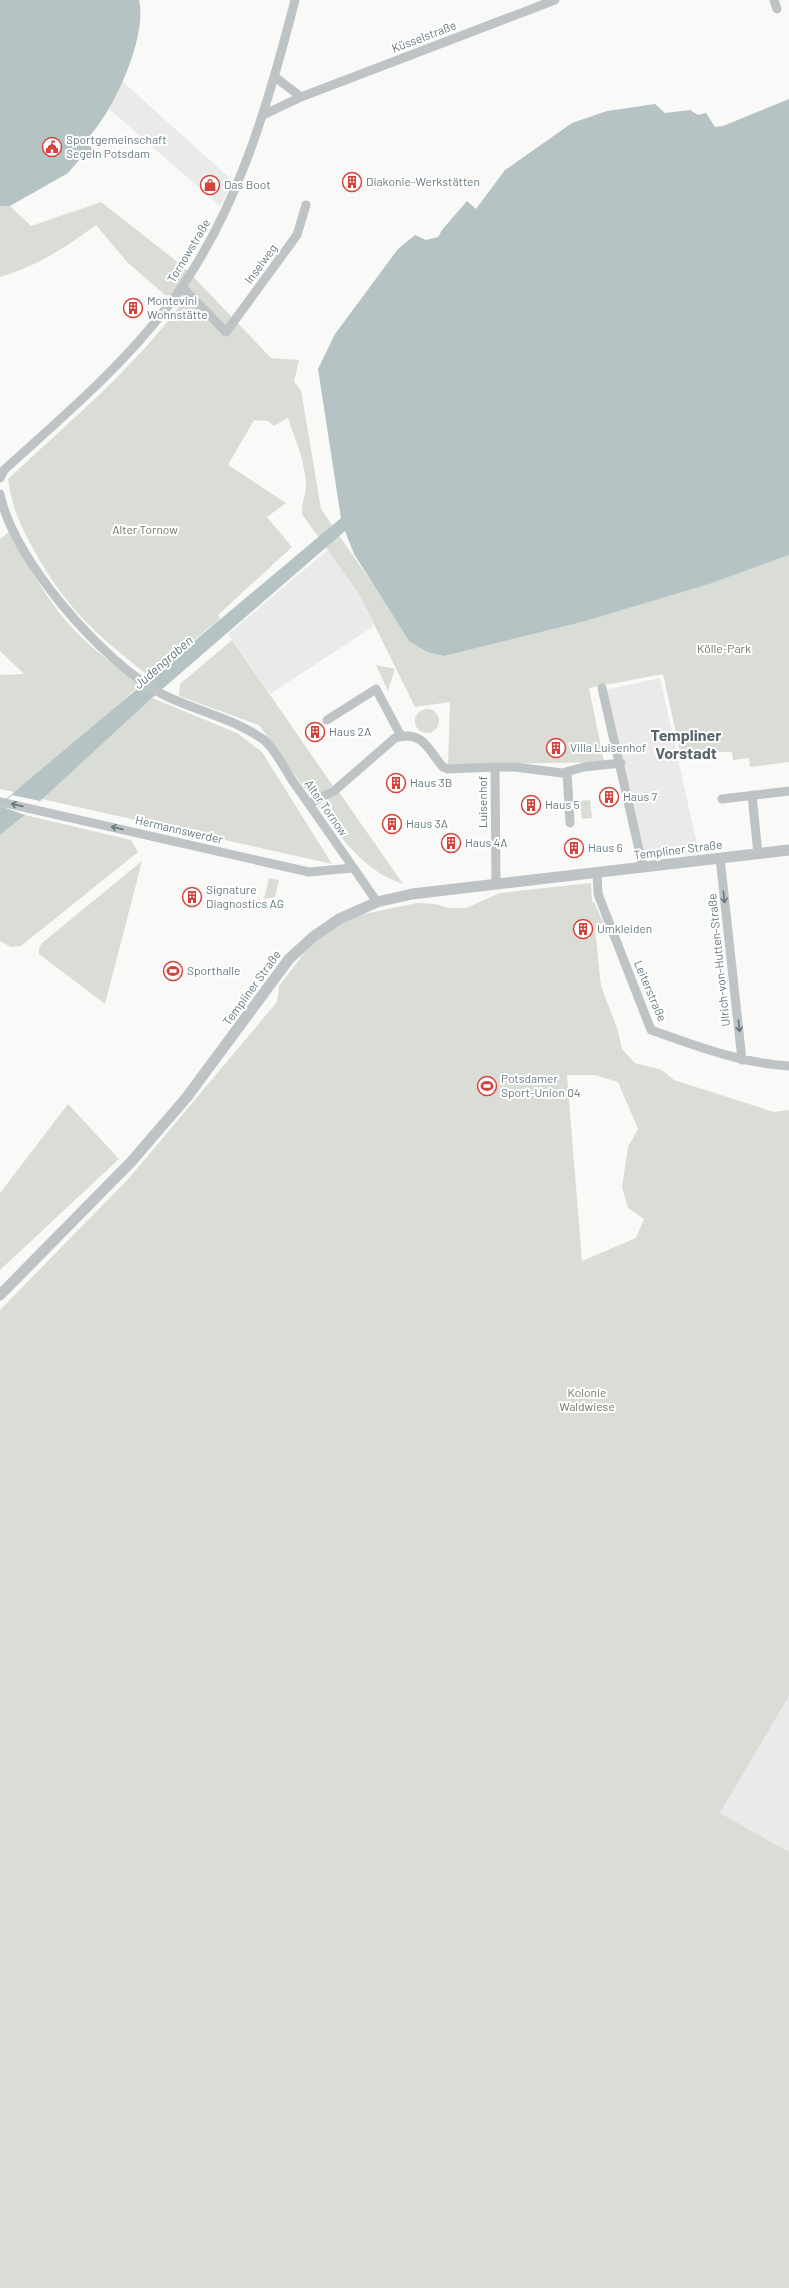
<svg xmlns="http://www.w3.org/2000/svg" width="789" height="2288" viewBox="0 0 789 2288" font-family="Barlow,sans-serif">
<rect width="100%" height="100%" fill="#f9f9f7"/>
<path fill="#eaeaea" d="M122,81L233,181L220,206L109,109Z
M329,549L359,594L374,626L270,694L228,634Z
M660,678L699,853L645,859L605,690Z
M789,1696V1852L720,1813Z"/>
<path fill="#daddd6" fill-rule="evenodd" d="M101,202L184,267L271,358L299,360L294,382L301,390L321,509L374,586L409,641L427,652L444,656L582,622L708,584L789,555V762L750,767L749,758L733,760L732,752H702L681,756L663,674L589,688L604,762L448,765L450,702L415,707L359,594L302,514C301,503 306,496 306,484C305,461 295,439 288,418L274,426L268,421L254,420L228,465L286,503L267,517L292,547L218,615L220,619L149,676C98,636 68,611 35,552C20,525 13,511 8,479C70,421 137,366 186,297L165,295L127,262L96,225C65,248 37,266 0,277V206H10L31,226Z
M9,532C27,563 44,595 67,622C88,646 115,666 140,685L90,730L15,792L0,789V675L24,674L0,651V539Z
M232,640L333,786L313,800L259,725L179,696L180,684Z
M376,665L395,669L388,691Z
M152,698L237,733L262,752L332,864L42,799Z
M415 721a12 12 0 1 1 24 0a12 12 0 1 1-24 0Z
M339,792L403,884C363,871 342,838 318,807Z
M590,800L592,818L582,819L580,801Z
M25,815L131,840L138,852L21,946L11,947L0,941V835Z
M142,861L105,1004L39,954V948L42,943Z
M269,878L279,880L275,897L264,899Z
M591,883L592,902H594L604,924L595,928L601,986L618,1031L622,1049L635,1063L662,1070L674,1080L774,1112L789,1110V1696L720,1813L789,1852V2288H0V1310L130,1177L277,1002L279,986L305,952L324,933L359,915L417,903L435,904L449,908H466L500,893ZM567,1075H595L618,1082L638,1129L628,1147L622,1187L628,1208L644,1219L636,1238L582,1261Z
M68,1104L119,1159L0,1270V1193Z"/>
<path fill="#b5c3c4" d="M0,0H139C148,37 112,116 84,142L96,151L90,156L86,152L68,173L10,206H0Z
M789,99V555L709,584L582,622L444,656L427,652L409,641L354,554L345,531L152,698L25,815L0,835V804L341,518L318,369L335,334L398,249L415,235L426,240L438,237L442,230L467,201L476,209L505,170L572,123L607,111L655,104L665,113L690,110L698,115L706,113L715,127L723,126Z"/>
<path fill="#f9f9f7" d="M12,795L40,801L25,815L0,806Z"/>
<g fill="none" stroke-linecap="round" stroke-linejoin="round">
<path stroke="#bec4c6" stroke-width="9" d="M774,0L777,9
M275,77L301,97
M263,115L301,97L555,0
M182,287L226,332L297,235L306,205
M0,478L4,470C61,418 121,368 168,306C237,216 267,107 295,0
M0,494C13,560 103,662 162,694C195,711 234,718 264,740C274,748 285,769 292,780C320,820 349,861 377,902
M602,688L643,867
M327,720L376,689L401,736
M495,767H515L562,773L584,767L621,763
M567,772L570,823
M752,795L758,854
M722,799L789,791
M0,802L309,872L353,868
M309,804L334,791L395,738C423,729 428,750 443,767L448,769L495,767L496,884
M720,858L742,1060
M597,873L598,894L651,1030C696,1046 740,1063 789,1066"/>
<path stroke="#bec4c6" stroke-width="11" d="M0,1295L131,1162L187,1097L289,959L313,937L339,919L377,902L412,894L789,850"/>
</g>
<defs><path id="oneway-shaft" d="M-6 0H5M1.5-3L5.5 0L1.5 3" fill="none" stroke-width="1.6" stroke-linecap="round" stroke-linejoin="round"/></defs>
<g stroke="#66797f">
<use href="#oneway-shaft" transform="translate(17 805) rotate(-167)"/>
<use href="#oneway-shaft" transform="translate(117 828) rotate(-167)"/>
<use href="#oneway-shaft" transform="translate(724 897) rotate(84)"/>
<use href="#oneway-shaft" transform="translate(739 1026) rotate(84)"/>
</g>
<defs>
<g id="civic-ring" transform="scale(1)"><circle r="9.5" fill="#fff" stroke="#d4443c" stroke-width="1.5"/><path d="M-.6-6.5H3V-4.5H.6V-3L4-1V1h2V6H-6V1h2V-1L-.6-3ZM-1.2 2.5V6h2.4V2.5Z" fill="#d4443c"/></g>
<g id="building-ring" transform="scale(1)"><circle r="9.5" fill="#fff" stroke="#d4443c" stroke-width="1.5"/><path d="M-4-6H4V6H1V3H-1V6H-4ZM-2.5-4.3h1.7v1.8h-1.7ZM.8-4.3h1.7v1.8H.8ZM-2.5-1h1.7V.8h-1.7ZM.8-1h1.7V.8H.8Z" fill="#d4443c"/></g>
<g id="shop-ring" transform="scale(1)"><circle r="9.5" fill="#fff" stroke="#d4443c" stroke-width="1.5"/><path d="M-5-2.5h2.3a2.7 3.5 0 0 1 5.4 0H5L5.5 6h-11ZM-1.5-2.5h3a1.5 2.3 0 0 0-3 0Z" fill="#d4443c"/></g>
<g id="stadium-ring" transform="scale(1)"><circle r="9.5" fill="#fff" stroke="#d4443c" stroke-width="1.5"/><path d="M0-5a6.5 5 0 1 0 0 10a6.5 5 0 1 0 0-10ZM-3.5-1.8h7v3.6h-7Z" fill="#d4443c"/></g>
</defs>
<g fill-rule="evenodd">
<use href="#civic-ring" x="52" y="147"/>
<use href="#building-ring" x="352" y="182"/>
<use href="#shop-ring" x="210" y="185"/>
<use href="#building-ring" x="133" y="308"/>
<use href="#building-ring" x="315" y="732"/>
<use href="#building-ring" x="556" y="748"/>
<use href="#building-ring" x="396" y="783"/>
<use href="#building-ring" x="609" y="797"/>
<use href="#building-ring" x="531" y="805"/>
<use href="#building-ring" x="392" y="824"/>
<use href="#building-ring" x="451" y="843"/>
<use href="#building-ring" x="574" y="848"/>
<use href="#building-ring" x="192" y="897"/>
<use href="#building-ring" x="583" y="929"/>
<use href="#stadium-ring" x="173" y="971"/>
<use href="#stadium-ring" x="487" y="1086"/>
</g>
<g text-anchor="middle" stroke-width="4" stroke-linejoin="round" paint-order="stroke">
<g font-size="12" fill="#66797f" stroke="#fff">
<text transform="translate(424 37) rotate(-21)" y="4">Küsselstraße</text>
<text transform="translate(189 251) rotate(-59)" y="4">Tornowstraße</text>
<text transform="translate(261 264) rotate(-54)" y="4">Inselweg</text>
<text transform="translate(483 802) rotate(-90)" y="4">Luisenhof</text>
<text transform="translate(326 808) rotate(55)" y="4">Alter Tornow</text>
<text transform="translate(179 830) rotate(13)" y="4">Hermannswerder</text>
<text transform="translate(678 850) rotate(-7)" y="4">Templiner Straße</text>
<text transform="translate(719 960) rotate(-96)" y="4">Ulrich-von-Hutten-Straße</text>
<text transform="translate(252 988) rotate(-54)" y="4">Templiner Straße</text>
<text transform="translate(650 991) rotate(67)" y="4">Leiterstraße</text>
</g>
<g font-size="12" fill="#66797f" stroke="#fff" text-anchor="start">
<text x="66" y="144">Sportgemeinschaft<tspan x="66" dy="14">Segeln Potsdam</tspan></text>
<text x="366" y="186">Diakonie-Werkstätten</text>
<text x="224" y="189">Das Boot</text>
<text x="147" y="305">Montevini<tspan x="147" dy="14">Wohnstätte</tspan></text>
<text x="329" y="736">Haus 2A</text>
<text x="570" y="752">Villa Luisenhof</text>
<text x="410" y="787">Haus 3B</text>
<text x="623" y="801">Haus 7</text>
<text x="545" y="809">Haus 5</text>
<text x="406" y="828">Haus 3A</text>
<text x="465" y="847">Haus 4A</text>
<text x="588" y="852">Haus 6</text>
<text x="206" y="894">Signature<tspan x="206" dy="14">Diagnostics AG</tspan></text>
<text x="597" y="933">Umkleiden</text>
<text x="187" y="975">Sporthalle</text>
<text x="501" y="1083">Potsdamer<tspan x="501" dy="14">Sport-Union 04</tspan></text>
</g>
<g font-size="12" fill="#6c7865" stroke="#fff">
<text x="145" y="534">Alter Tornow</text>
<text x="724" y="653">Kölle-Park</text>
<text x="587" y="1397">Kolonie<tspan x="587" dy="14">Waldwiese</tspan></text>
</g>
<g font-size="13" font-style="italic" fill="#617779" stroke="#fff">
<text transform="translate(163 662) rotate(-41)" y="5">Judengraben</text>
</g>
<g font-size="16" font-weight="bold" fill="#58666b" stroke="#fff">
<text x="686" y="741">Templiner<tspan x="686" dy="18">Vorstadt</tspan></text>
</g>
</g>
</svg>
